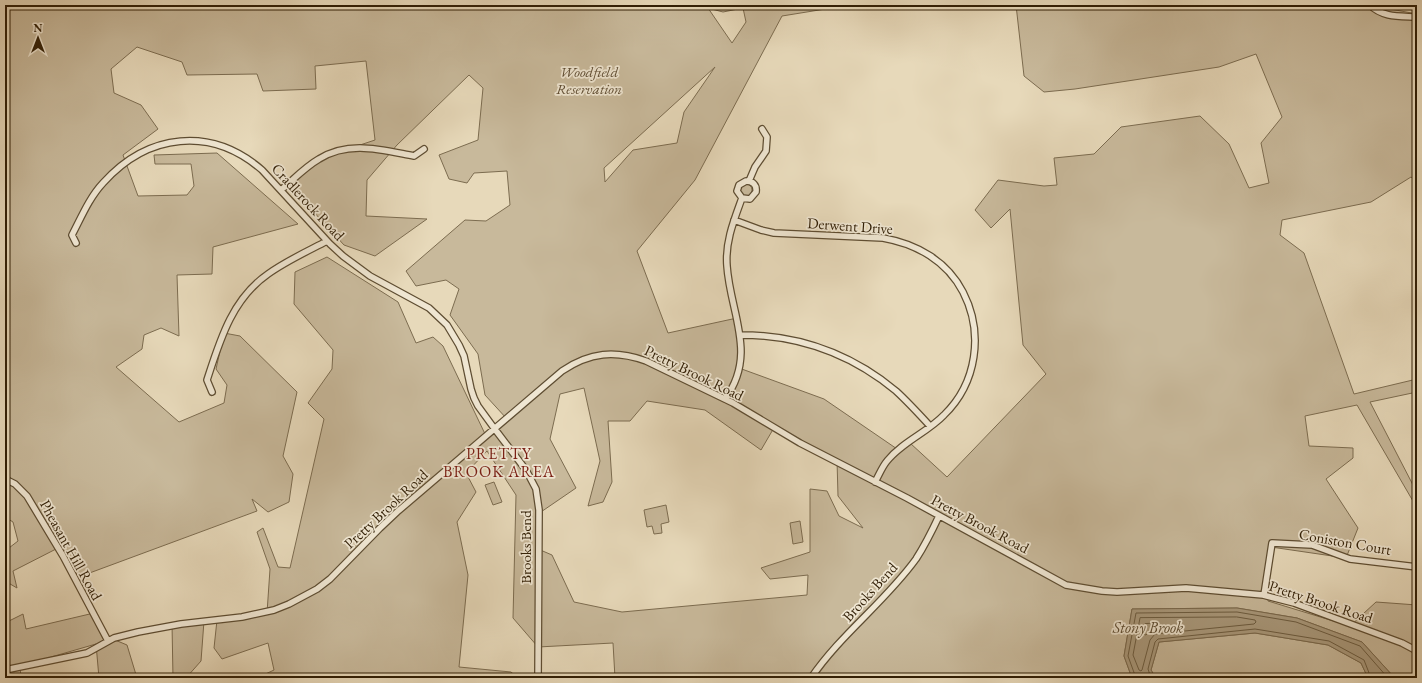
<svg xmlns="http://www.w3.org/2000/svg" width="1422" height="683" viewBox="0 0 1422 683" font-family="'EB Garamond',serif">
<rect width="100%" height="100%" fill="#e7d9ba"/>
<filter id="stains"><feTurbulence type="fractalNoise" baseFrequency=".005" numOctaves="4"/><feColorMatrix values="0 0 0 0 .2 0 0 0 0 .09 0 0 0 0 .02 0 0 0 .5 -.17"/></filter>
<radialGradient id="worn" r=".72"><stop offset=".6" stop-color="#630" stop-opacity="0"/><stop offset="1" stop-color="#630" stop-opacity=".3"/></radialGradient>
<path fill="#c8b99b" stroke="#7c6c50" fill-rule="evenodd" d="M5,5H850L782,16L695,180L637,251L668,333L737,318L739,368L824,399L900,451L910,443L947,477L1046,374L1023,345L1010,209L991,228L975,210L998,180L1044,186L1057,185L1054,158L1094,154L1121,127L1200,116L1229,144L1249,188L1269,183L1261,143L1282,117L1256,54L1219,67L1075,89L1044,92L1024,76L1016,5H1383L1385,8L1417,14V182L1411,177L1371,202L1282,220L1280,235L1304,253L1354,394L1417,379V392L1370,402L1413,485L1417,484V508L1357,405L1305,416L1309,446L1353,448V458L1326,479L1358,528L1346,558L1271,547L1268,601L1350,626L1376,602L1417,605V678H1392V675L1362,642L1297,618L1237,608L1132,609L1124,656L1132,678H615L613,643L538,647L513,618L516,495L487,451L466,473L476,492L457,522L468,575L459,667L511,672L518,678H257L274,670L268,643L222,659L214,648L217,620L267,613L270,569L257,532L263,528L278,567L290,568L324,419L308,403L332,369L333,350L294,304L295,272L327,257L398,302L416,343L433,337L443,346L486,436L507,419L485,395L478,354L450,315L459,289L446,280L416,286L406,271L465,220L486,221L510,205L507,171L474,173L467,183L449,179L439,155L478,140L483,88L469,75L397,145L367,180L366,216L427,219L375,256L344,245L289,185L321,158L375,140L366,61L315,66L316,89L263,91L257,74L187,75L182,62L137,47L111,69L114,93L141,105L158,129L123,155L138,196L187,195L194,186L191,164H155L154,155L217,153L298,224L213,247L212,274L177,275L179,336L161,328L144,335L142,349L116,367L179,422L224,403L227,385L216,369L224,333L240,336L297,392L283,456L293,474L289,502L268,512L252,499L257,511L76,578L58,548L13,571L17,588L5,581V551L18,541L13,522L5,517ZM708,8L723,12L743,8L746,22L732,43ZM715,67L684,112L677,143L633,150L605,182L604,168ZM584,388L600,461L588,506L603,502L612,482L608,421H630L647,401L705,410L761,450L775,426L837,460L838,496L863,528L839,516L827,491L810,489V552L761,568L770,579L808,575L807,595L622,612L574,602L552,555L538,549V514L576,488L550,439L560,394Z
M740 190a6 6 0 1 1 12 0a6 6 0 1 1-12 0Z
M494,482L502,502L493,505L485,485Z
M666,505L669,522L661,524L662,533L654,534L652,526L647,527L644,510Z
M800,521L803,542L793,544L790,523Z
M94,613L108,637L127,645L137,678H124L123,676L99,678L96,644L20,666L21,678H5V623L23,614L26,629Z
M204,621L201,661L186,678H173L172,624Z
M1255,633L1328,645L1361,663L1368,678H1156L1151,670L1159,642Z"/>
<path fill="#a9997c" stroke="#79684c" d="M1237,608L1297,618L1362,642L1392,675V678H1368L1361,663L1328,645L1255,633L1159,642L1151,670L1156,678H1132L1124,656L1132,609Z"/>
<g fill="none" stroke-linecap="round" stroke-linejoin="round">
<path stroke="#6c5c40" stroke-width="1" d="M1237,617L1255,620L1256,622L1254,624L1155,634L1150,640L1142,670L1141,671L1139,670L1133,655L1140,618Z
M1158,623L1160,625L1159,627L1151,630L1146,635L1143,634L1145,624Z
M1136,678L1128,656L1136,613L1237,612L1296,622L1360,646L1388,678
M1151,678L1148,669L1155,642L1158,639L1255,629L1329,641L1364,660L1371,678"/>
<g stroke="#5e4d32" stroke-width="8">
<path id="street" d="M1370,5C1383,18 1400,16 1417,17
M749,181L755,167L766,151L767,137L762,129
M281,190C293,180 305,167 319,159C349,140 382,150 414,156L424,149
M734,220L761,230L774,233L883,238C917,244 947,261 963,292C984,333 977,383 944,415C928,432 902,442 887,461C882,467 879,475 875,482
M76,243L72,235C81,218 89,198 103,183C148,133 211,126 262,170L330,244L343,256L370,276L429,308L447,325L459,345L464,356L471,389L474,398L478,406L494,428L526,470L536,489L539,510L538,678
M741,335C800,335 850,353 896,391C908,402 919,414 930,426
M212,392L207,380C220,340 232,299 268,274C286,261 308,251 327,241
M725,399C758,354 730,313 727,266C725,242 734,220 742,198L750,199L756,192C757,185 753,181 746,181L739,185L737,191L742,198
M5,479L15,484L27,496L63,556L108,641
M1264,595L1272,543L1312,545L1350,559L1417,567
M5,670L87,653L114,638L138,632L181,624L242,617L274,610L289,604L317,589L330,579L380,528L397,512L562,371C590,352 615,350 646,361L733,403L800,443L907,498L1066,585L1102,591L1117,592L1186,588L1263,595L1294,603L1402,643L1417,651
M811,678C841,634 885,602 916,559C925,545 932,531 939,516"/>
</g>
<use href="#street" stroke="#efe6d2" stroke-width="5.5"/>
</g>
<g text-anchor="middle" stroke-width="3.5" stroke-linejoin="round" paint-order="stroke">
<g font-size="15" font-style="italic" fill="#5e4c32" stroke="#efe6d2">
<text x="589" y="77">Woodfield<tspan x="589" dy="17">Reservation</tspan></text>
</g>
<g font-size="15" fill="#301e05" stroke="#efe6d2">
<text transform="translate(308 202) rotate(47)" y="5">Cradlerock Road</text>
<text transform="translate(850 226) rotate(4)" y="5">Derwent Drive</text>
<text transform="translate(694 373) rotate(26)" y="5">Pretty Brook Road</text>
<text transform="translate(386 509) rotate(-43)" y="5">Pretty Brook Road</text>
<text transform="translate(980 524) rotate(28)" y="5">Pretty Brook Road</text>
<text transform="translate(1345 542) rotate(10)" y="5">Coniston Court</text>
<text transform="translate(526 547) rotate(-90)" y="5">Brooks Bend</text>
<text transform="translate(71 550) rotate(61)" y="5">Pheasant Hill Road</text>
<text transform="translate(870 592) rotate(-48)" y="5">Brooks Bend</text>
<text transform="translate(1321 602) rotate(18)" y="5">Pretty Brook Road</text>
</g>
<g font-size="16" letter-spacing="1" fill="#7a1f14" stroke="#efe6d2">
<text x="499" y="459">PRETTY<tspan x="499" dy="18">BROOK AREA</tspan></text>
</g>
<g font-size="16" font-style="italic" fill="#5a492f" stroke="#efe6d2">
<text x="1148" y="633">Stony Brook</text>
</g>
</g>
<rect width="1422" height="683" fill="none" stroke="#e7d9ba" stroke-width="20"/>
<rect x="6" y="6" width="1410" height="671" fill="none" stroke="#301e05" stroke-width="2"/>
<rect x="10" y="10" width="1402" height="663" fill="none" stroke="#301e05"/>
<g transform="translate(38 38)" stroke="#efe6d2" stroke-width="3" paint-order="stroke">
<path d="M0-3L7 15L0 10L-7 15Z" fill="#301e05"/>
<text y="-6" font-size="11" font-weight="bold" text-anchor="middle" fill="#301e05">N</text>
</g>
<rect width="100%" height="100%" filter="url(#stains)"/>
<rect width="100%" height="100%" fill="url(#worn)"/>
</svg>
